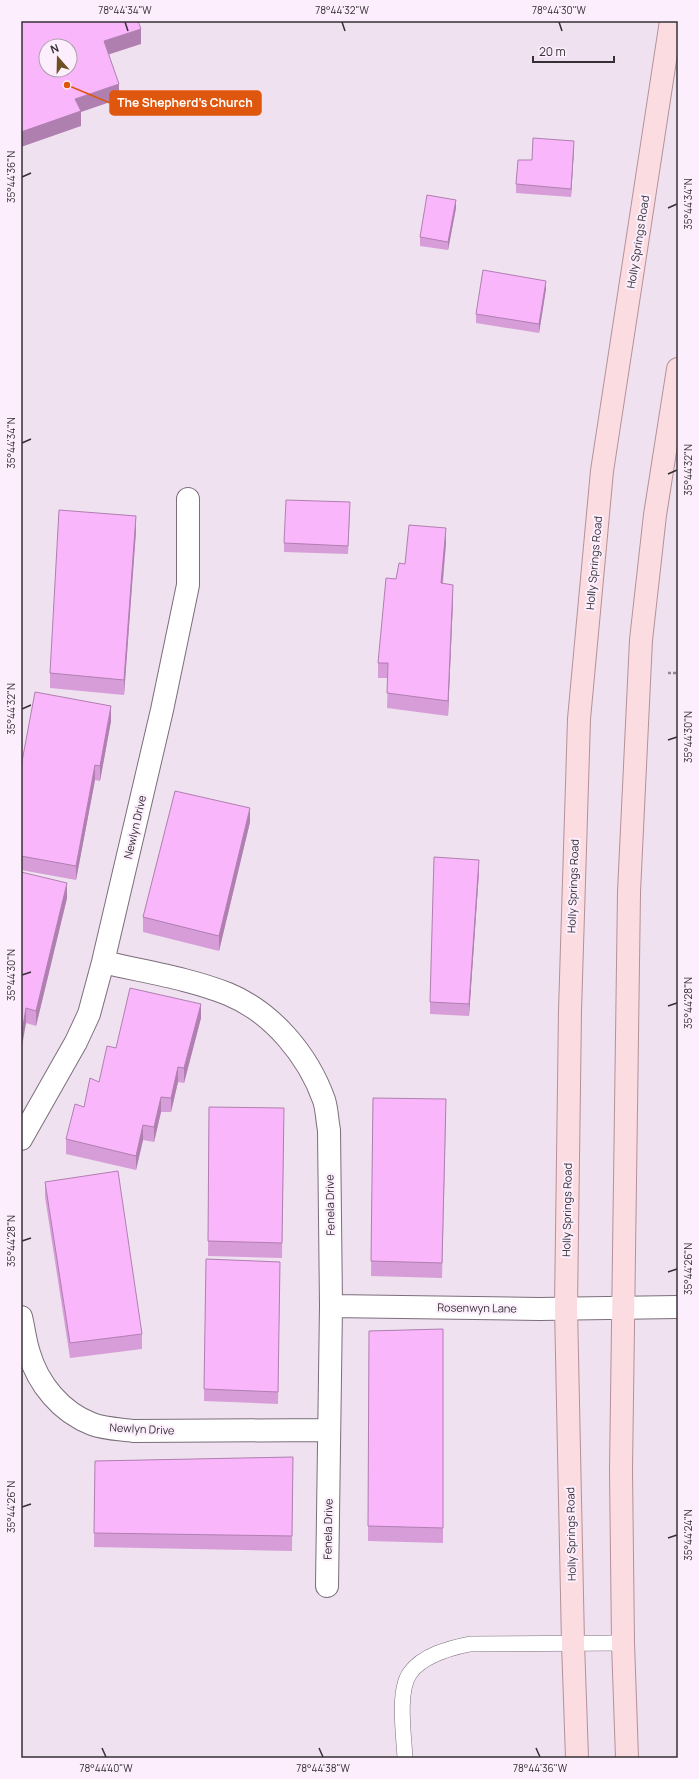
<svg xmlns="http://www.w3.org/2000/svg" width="699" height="1779" viewBox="0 0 699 1779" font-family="Manrope,sans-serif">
<rect width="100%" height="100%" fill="#efe1ef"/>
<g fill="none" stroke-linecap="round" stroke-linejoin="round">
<g stroke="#7b6e7b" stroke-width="16">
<path id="lane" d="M405,1758C404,1736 397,1691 410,1673C423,1655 450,1648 470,1644L623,1643"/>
</g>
<g stroke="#7b6e7b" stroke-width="24">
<path id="street" d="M103,962C145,972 188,978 228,994C272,1012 308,1055 324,1100C327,1109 327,1120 329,1130L331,1306L327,1586
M21,1139L76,1042L89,1014L103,962L162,710L188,585V499
M331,1306L539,1309L678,1307
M21,1317C24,1329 25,1341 29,1353C38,1384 61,1412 92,1424C105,1429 120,1429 134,1431L328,1430"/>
</g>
<g stroke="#b49198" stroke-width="24">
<path id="primary" d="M577,1758L573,1643L566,1307L570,1011L579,719L602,471L671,21
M627,1758L623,1643L621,1470L629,892L641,640L655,515L678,369"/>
</g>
<path stroke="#928992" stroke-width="2.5" stroke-dasharray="3 2" stroke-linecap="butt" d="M668,673H678"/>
<use href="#lane" stroke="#fff" stroke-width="15"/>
<use href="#street" stroke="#fff" stroke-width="22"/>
<use href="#primary" stroke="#fbdce1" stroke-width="22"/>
</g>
<path fill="#d79dd8" d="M574,149L571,197L516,193V184L532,160Z
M456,208L448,250L420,246V237Z
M546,289L539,333L476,323V314Z
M350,511L348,554L284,552V543Z
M136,531L124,695L50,688V673Z
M446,543L443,583L453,600L448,716L387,708L388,678H378V663L396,579L405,564Z
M111,721L100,781L95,780L76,880L21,870V767Z
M250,822L219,951L143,932V917Z
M21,872L67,898L36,1026L26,1023Z
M479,872L469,1016L430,1014V1002Z
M201,1018L184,1083L178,1082L171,1112H161L154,1142L143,1140L136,1170L66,1154V1139L99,1082L116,1048Z
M373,1098L446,1114L442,1278L371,1276Z
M209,1107L284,1122L282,1258L208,1256Z
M45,1182L142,1334V1349L70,1358L45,1197Z
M206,1259L280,1262L278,1404L204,1401Z
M443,1329V1543L368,1541L369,1331Z
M293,1457L292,1551L94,1547L95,1461Z"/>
<path fill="#af7fb0" d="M141,29V44L104,56V41Z
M119,84V99L81,112V126L21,147V132L75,99Z
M574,141V149L571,197V189Z
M456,200V208L448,250V242Z
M546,281V289L539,333V324Z
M136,516V531L124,695V680Z
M446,528V543L441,598V583Z
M453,585V600L448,716V701Z
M111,706V721L100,781V766Z
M95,765V780L76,880V866Z
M250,808V822L219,951V936Z
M479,860V872L469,1016V1004Z
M67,883V898L36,1026V1011Z
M201,1004V1018L184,1083V1068Z
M26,1008V1023L21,1052V1038Z
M178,1067V1082L171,1112V1098Z
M161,1097V1112L154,1142V1127Z
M143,1125V1140L136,1170V1156Z"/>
<path fill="#fab6fb" stroke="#af7fb0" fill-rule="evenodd" d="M21,21H138L141,29L104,41L119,84L75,99L81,111L21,132ZM46,46H70V70H46Z
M533,138L574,141L571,189L516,184L518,160H532Z
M427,195L456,200L448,242L420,237Z
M483,270L546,281L539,324L476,314Z
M286,500L350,502L348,546L284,543Z
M59,510L136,516L124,680L50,673Z
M409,525L446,528L441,583L453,585L448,701L387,693L388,663H378L386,578L396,579L399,563L405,564Z
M35,692L111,706L100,766L95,765L76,866L21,856V767Z
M175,791L250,808L219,936L143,917Z
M434,857L479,860L469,1004L430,1002Z
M21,872L67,883L36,1011L26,1008L21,1038Z
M130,988L201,1004L184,1068L178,1067L171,1098L161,1097L154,1127L143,1125L136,1156L66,1139L75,1104L84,1107L90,1078L99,1082L107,1046L116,1048Z
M373,1098L446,1099L442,1263L371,1261Z
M209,1107L284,1108L282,1243L208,1241Z
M118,1171L142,1334L70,1343L45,1182Z
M206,1259L280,1262L278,1392L204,1389Z
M443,1329V1528L368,1526L369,1331Z
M293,1457L292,1536L94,1533L95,1461Z"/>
<path fill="none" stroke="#353035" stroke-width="1.5" d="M125,22L128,31M342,22L345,31M559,22L562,31M22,177L31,173M668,208L677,204M22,443L31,439M668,474L677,470M22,709L31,705M668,740L677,737M22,975L31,972M668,1006L677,1003M22,1241L31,1238M668,1272L677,1269M22,1507L31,1504M668,1538L677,1535M102,1748L106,1757M319,1748L323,1757M536,1748L540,1757"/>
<g text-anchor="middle" stroke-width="4" stroke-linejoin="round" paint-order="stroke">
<g font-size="11" fill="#353035" stroke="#fceefc">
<text transform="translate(638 242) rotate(-81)" y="4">Holly Springs Road</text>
<text transform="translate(594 563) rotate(-85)" y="4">Holly Springs Road</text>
<text transform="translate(135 827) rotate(-77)" y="4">Newlyn Drive</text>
<text transform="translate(573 886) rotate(-88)" y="4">Holly Springs Road</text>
<text transform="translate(330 1205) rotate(-91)" y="4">Fenela Drive</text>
<text transform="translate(567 1210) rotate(-89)" y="4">Holly Springs Road</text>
<text transform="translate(477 1308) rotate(1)" y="4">Rosenwyn Lane</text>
<text transform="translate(142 1429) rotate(3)" y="4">Newlyn Drive</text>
<text transform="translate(328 1529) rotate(-89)" y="4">Fenela Drive</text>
<text transform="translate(571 1534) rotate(-91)" y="4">Holly Springs Road</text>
</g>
</g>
<path fill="none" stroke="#df570e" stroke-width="1.5" d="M67 85L110 103"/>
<circle fill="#df570e" stroke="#fceefc" stroke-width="1.5" cx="67" cy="85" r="4"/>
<rect fill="#df570e" stroke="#df570e" stroke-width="1.5" x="110" y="91" width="151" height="24" rx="4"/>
<g font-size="12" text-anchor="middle" font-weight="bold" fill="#fff">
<text x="185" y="107">The Shepherd's Church</text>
</g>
<rect width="699" height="1779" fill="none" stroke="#fceefc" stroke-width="44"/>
<g transform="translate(58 58) rotate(340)"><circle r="19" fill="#fceefc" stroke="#aca2ac"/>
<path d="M0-3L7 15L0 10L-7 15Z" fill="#6c5023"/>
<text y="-6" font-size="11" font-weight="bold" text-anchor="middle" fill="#353035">N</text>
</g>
<path d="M533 56v6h81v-6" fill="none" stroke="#353035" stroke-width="2"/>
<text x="539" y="56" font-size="12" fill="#353035" stroke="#fceefc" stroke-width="3" paint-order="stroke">20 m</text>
<rect x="22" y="22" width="655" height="1735" fill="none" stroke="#353035" stroke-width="1.5"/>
<g font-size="10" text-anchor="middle" fill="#353035">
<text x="125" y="14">78°44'34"W</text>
<text x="342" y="14">78°44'32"W</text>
<text x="559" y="14">78°44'30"W</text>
<text transform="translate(11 177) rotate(-90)" y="4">35°44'36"N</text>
<text transform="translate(688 204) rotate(-90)" y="4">35°44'34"N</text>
<text transform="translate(11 443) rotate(-90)" y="4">35°44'34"N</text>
<text transform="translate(688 470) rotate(-90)" y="4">35°44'32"N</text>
<text transform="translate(11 709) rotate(-90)" y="4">35°44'32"N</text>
<text transform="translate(688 737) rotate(-90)" y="4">35°44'30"N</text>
<text transform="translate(11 975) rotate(-90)" y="4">35°44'30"N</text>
<text transform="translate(688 1003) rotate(-90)" y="4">35°44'28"N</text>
<text transform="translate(11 1241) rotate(-90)" y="4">35°44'28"N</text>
<text transform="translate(688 1269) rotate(-90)" y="4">35°44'26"N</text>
<text transform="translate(11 1507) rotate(-90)" y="4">35°44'26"N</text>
<text transform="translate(688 1535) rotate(-90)" y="4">35°44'24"N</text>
<text x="106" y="1772">78°44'40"W</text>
<text x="323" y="1772">78°44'38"W</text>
<text x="540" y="1772">78°44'36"W</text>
</g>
</svg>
